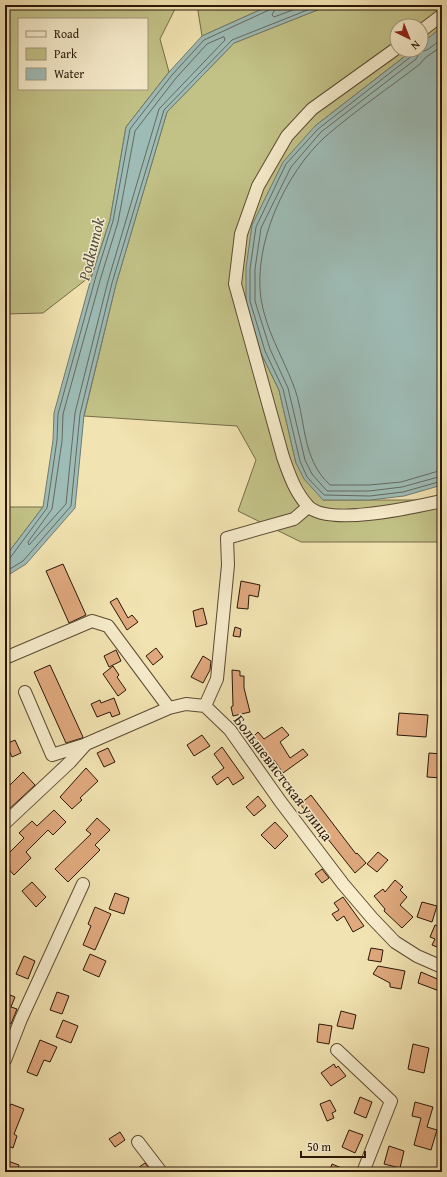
<svg xmlns="http://www.w3.org/2000/svg" width="447" height="1177" viewBox="0 0 447 1177" font-family="'Gentium Book Plus',serif">
<rect width="100%" height="100%" fill="#f2e4b2"/>
<filter id="stains"><feTurbulence type="fractalNoise" baseFrequency=".005" numOctaves="4"/><feColorMatrix values="0 0 0 0 .2 0 0 0 0 .09 0 0 0 0 .02 0 0 0 .5 -.17"/></filter>
<radialGradient id="worn" r=".72"><stop offset=".6" stop-color="#630" stop-opacity="0"/><stop offset="1" stop-color="#630" stop-opacity=".3"/></radialGradient>
<path fill="#c2c287" stroke="#766c48" fill-rule="evenodd" d="M8,5H185L175,9L160,39L169,72L126,127L110,220L92,275L43,313L5,314V10ZM19,19H147V89H19Z
M197,5H271L202,36Z
M330,5H442V27L421,44V26H397V50H413L315,126L261,353L279,390L296,463L323,500H442V542H301L238,511L256,460L237,426L84,416L116,284L167,112L234,43Z
M5,507H43L5,557Z"/>
<path fill="#9ebcb6" stroke="#707a71" d="M271,5H330L234,43L167,112L116,284L84,415L75,508L26,564L5,577V557L43,507L53,440L54,413L92,275L110,220L126,127L169,72L202,36Z
M442,27V485L404,496L370,500H323L304,479L296,463L279,390L261,353L246,302V268L252,225L283,162L315,126L413,50H421V44Z"/>
<g fill="none" stroke-linecap="round" stroke-linejoin="round">
<path stroke="#646960" stroke-width="1" d="M277,5L272,15L274,17L306,5
M224,37L225,40L159,109L108,281L75,413L66,504L29,545L28,542L52,509L62,441L63,414L101,277L118,222L135,131L176,78L207,44Z
M442,39L427,50L420,52L416,59L321,132L291,167L261,228L255,269V301L270,349L288,388L305,460L312,474L327,491H369L402,487L442,476
M442,46L425,58L420,64C389,88 356,110 326,136C285,173 253,244 261,299C266,330 282,356 293,384C307,419 300,457 330,485H369L401,482L442,470
M415,50L413,55L318,129L286,164L256,227L250,269V301L265,351L283,389L300,461L307,477L324,495L370,496L403,492L442,481
M5,560L10,558L47,508L57,440L58,414L96,276L113,221L130,129L172,75L204,40L269,10L272,5
M5,572L23,561L71,506L80,414L112,283L164,110L232,40L320,5"/>
</g>
<path fill="#e0a97e" stroke="#2b1609" d="M63,564L86,615L69,623L46,571Z
M241,581L260,585L258,597L249,595L248,609L237,608Z
M117,598L128,618L132,615L138,622L127,630L110,602Z
M203,608L207,624L196,627L193,611Z
M235,627L241,629L240,637L233,636Z
M156,648L163,657L153,665L146,656Z
M116,650L121,661L109,667L104,656Z
M203,656L211,661L210,670L203,683L191,677Z
M50,665L83,737L82,738L66,743L34,672Z
M113,666L119,675L117,677L126,690L118,696L103,674Z
M232,670L240,671V676H244V688L250,712L233,716L231,707L233,706Z
M114,698L120,714L112,717L110,712L97,717L91,704L100,700L101,703Z
M399,713L428,715L426,737L397,735Z
M282,727L289,735L280,742L290,758L303,749L308,755L283,773L274,760L269,764L263,755L265,754L251,739L258,732L264,739Z
M202,735L210,746L194,756L187,745Z
M15,740L21,753L12,757L6,744Z
M222,747L244,778L233,785L228,777L217,785L212,777L224,768L214,754Z
M108,748L115,762L104,767L97,753Z
M429,753L442,754V778L427,777Z
M86,768L98,781L80,798L82,800L72,809L60,797Z
M23,772L35,785L5,813V790Z
M311,795L356,854L357,853L366,863L355,873L300,804Z
M258,796L266,806L254,816L246,807Z
M54,810L66,822L53,835L48,830L26,852L31,858L14,875L5,865V857L24,838L19,833L32,821L37,826Z
M97,818L110,830L95,845L100,850L68,882L55,869L91,834L86,830Z
M275,822L288,836L275,849L261,835Z
M378,852L388,860L377,872L367,864Z
M322,869L329,878L322,883L315,874Z
M395,880L403,887L400,890L407,897L400,905L413,917L402,928L384,911L385,909L374,896L383,889L385,892Z
M32,882L46,897L36,907L22,891Z
M115,893L129,898L124,914L109,909Z
M343,897L364,926L353,932L344,916L337,921L332,914L339,910L334,903Z
M422,902L437,906L432,922L417,917Z
M95,907L111,914L95,950L83,945L91,926L88,924Z
M442,923V949L432,945L435,939L430,937L435,925L440,927Z
M371,948L383,950L381,962L368,960Z
M90,954L106,961L99,977L83,970Z
M24,956L35,961L28,979L16,974Z
M378,966L405,971L401,989L390,987V983L373,974Z
M421,972L442,981V992L418,983Z
M57,992L69,996L62,1014L50,1010Z
M5,993L15,997L11,1007L17,1009L11,1024L5,1021Z
M341,1011L356,1015L353,1029L337,1026Z
M63,1020L78,1026L71,1043L56,1037Z
M319,1024L332,1026L329,1044L317,1042Z
M40,1040L57,1047L50,1062L44,1060L37,1076L27,1072Z
M413,1044L429,1048L424,1073L408,1069Z
M334,1064L336,1068L338,1066L346,1076L331,1086L321,1073Z
M360,1097L372,1102L366,1118L354,1113Z
M330,1100L336,1111L332,1113L334,1118L327,1121L320,1104Z
M415,1102L433,1107L427,1127L437,1130L431,1150L414,1145L421,1118L412,1116Z
M11,1104L24,1109L14,1134L17,1136L13,1148L5,1145V1106L9,1108Z
M349,1130L363,1135L355,1153L342,1147Z
M120,1132L125,1140L115,1147L109,1139Z
M389,1146L404,1151L400,1168L384,1164Z
M5,1160L19,1165L17,1172H5Z
M145,1163L152,1172H132Z
M332,1164L351,1172H329Z"/>
<g fill="none" stroke-linecap="round" stroke-linejoin="round">
<g stroke="#5d4a33" stroke-width="14">
<path id="minor" d="M421,31L442,15
M397,48L312,109L287,136L258,186L241,234L235,284L283,457C289,474 295,492 308,506C328,527 415,507 442,501
M5,658L92,621L108,626L169,708
M25,692L52,755L84,745
M205,706L230,730L280,801L343,884L372,918L395,942L417,956L442,967
M205,706L217,679L228,565L227,538L294,519L308,507
M5,823L70,762L86,744L169,708L186,704L205,706
M337,1050L391,1101L363,1172
M5,1060L21,1019L83,884
M138,1142L161,1172"/>
</g>
<use href="#minor" stroke="#f7edcd" stroke-width="12"/>
</g>
<g text-anchor="middle" stroke-width="3" stroke-linejoin="round" paint-order="stroke">
<g font-size="15" fill="#2b1609" stroke="#f7edcd">
<text transform="translate(283 778) rotate(53)" y="5">Большевистская улица</text>
</g>
<g font-size="16" font-style="italic" fill="#535046" stroke="#f7edcd">
<text transform="translate(91 249) rotate(-76)" y="6">Podkumok</text>
</g>
</g>
<rect width="447" height="1177" fill="none" stroke="#f2e4b2" stroke-width="20"/>
<rect x="6" y="6" width="435" height="1165" fill="none" stroke="#2b1609" stroke-width="2"/>
<rect x="10" y="10" width="427" height="1157" fill="none" stroke="#2b1609"/>
<rect x="18" y="18" width="130" height="72" fill="#f7edcd" stroke="#a5977f"/>
<rect x="26" y="31" width="20" height="6" fill="#f7edcd" stroke="#a5977f"/>
<text x="54" y="38" font-size="12" fill="#2b1609">Road</text>
<rect x="26" y="48" width="20" height="12" fill="#c2c287" stroke="#a5977f"/>
<text x="54" y="58" font-size="12" fill="#2b1609">Park</text>
<rect x="26" y="68" width="20" height="12" fill="#9ebcb6" stroke="#a5977f"/>
<text x="54" y="78" font-size="12" fill="#2b1609">Water</text>
<g transform="translate(409 38) rotate(137)"><circle r="19" fill="#f7edcd" stroke="#a5977f"/>
<path d="M0-3L7 15L0 10L-7 15Z" fill="#8f2418"/>
<text y="-6" font-size="11" font-weight="bold" text-anchor="middle" fill="#2b1609">N</text>
</g>
<path d="M301 1151v6h64v-6" fill="none" stroke="#2b1609" stroke-width="2"/>
<text x="307" y="1151" font-size="12" fill="#2b1609" stroke="#f7edcd" stroke-width="3" paint-order="stroke">50 m</text>
<rect width="100%" height="100%" filter="url(#stains)"/>
<rect width="100%" height="100%" fill="url(#worn)"/>
</svg>
